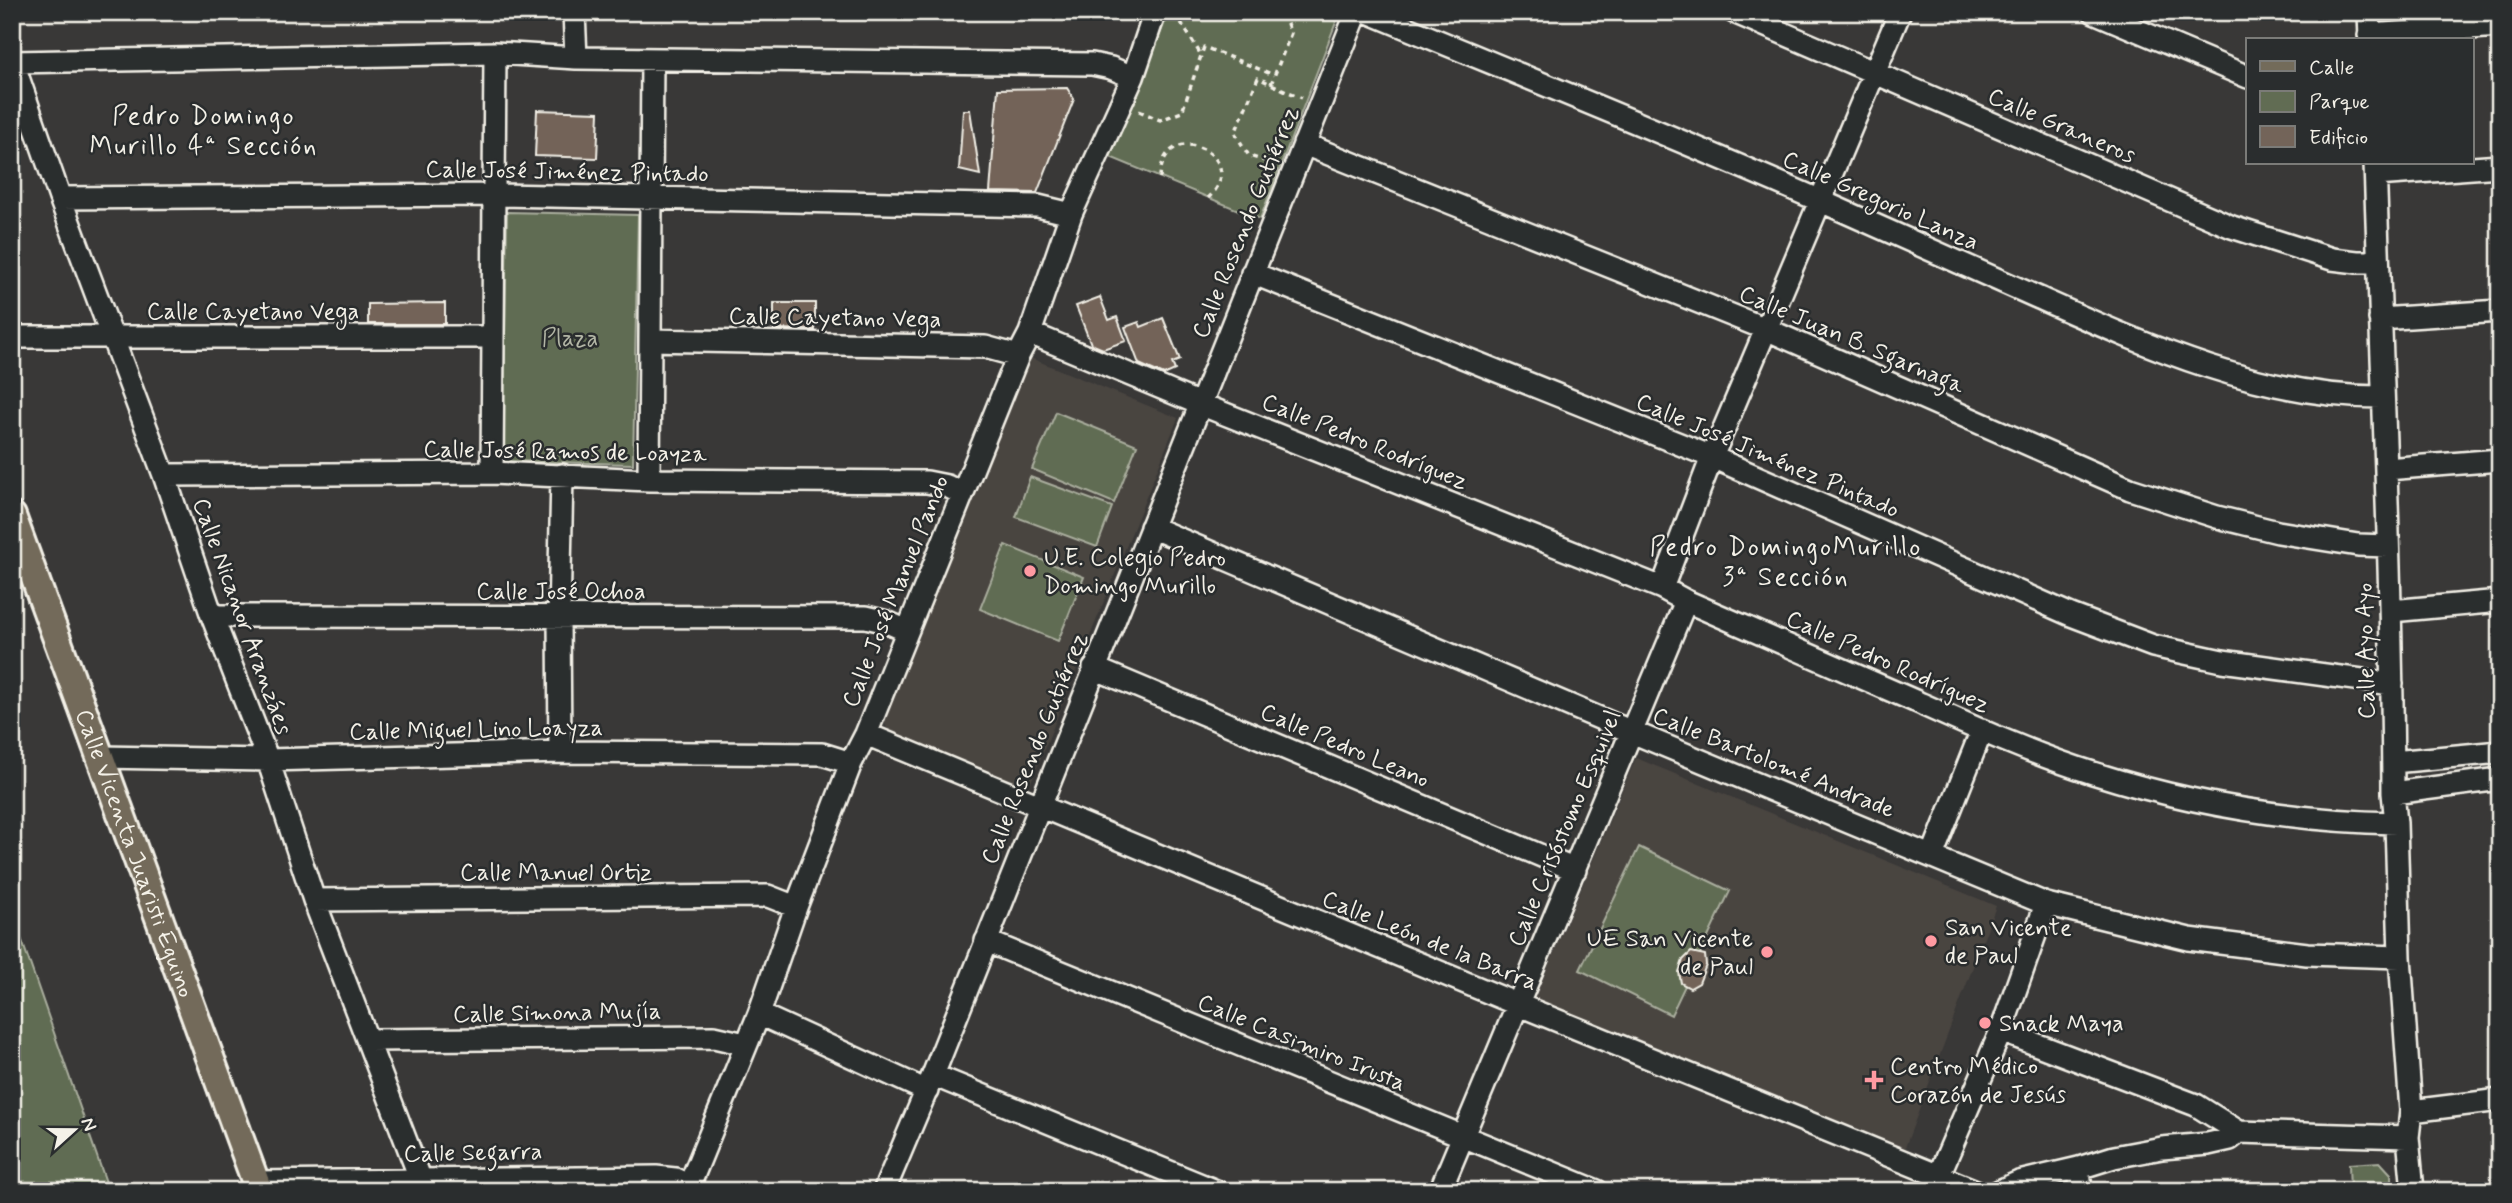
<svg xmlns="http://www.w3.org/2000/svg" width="2512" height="1203" viewBox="0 0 2512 1203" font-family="Mynerve,sans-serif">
<rect width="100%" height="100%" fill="#393837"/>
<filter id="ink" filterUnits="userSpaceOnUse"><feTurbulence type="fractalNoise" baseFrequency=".0143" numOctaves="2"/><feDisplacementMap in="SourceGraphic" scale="14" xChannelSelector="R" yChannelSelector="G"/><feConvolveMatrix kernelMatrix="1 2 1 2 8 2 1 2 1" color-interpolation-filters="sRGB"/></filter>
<g filter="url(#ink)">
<path fill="#4a4541" d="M1028,357L1178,418L1031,782L1022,786L893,737L884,723Z
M1636,758L1996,906L1904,1150L1535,998Z"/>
<path fill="#616c53" stroke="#aaae9e" stroke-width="2" d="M1169,12H1340L1260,219L1110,157Z
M507,212L638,215L633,464L503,461Z
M1056,412L1137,445L1114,503L1032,469Z
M1030,477L1112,507L1097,547L1016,517Z
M1005,545L1084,577L1058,641L980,609Z
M1639,847L1730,891L1671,1015L1580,970Z
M12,912L109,1191H12Z
M2380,1162L2391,1174L2392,1191H2350L2349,1164Z"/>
<path fill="#736459" stroke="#f4f1e8" stroke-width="2" d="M1067,88L1074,99L1037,193L990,192L998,89Z
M537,110L599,112L597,158L535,156Z
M963,110H970L980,175L959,170Z
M1100,297L1109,320L1117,317L1126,341L1103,349L1091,344L1076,306Z
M445,303V324H368V304Z
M774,303H815V330L774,329Z
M1163,318L1180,360L1172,363L1175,370L1164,375L1139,364L1125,327L1139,322L1141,327Z
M1691,952L1705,955L1706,965L1699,983L1690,988L1681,983L1679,972L1683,960Z"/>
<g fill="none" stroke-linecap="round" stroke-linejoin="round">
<g stroke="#f4f1e8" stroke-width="26">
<path id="minor" d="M574,12L576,58
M1368,12C1520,75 1673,136 1823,202C1895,234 1967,266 2039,298C2147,346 2262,398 2383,397
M1734,12L2232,227L2332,259L2357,262H2377
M2094,12L2248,77
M2369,12L2370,40
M2369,35L2500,26
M12,60L60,198L164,475L212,616L268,760L314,900L425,1191
M13,62L495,53L576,58L1092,64L1111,68L1133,77
M1304,144L1766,329L2130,489L2217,517L2278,532L2358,545L2388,546
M2375,163C2382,373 2392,583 2393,793L2396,823L2400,957L2411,1111L2408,1137L2413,1191
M2376,175L2500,166
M60,198L494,195L1038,206L1071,214
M1252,273L1712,457L2071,615L2153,646L2222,661L2392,684
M2380,319L2500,311
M1030,333L1200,404L1662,588L1686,601C1763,635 1839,668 1915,701C1973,727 2032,754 2093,773C2190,804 2295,821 2396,823
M12,337H493
M650,340L985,347L1018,356
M2386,469L2500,460
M492,473L495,53
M164,475L492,473L649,480L927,482L947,486L962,494
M649,480L652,59
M1151,527L1632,732L2046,904L2189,939L2307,954L2400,957
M1662,588L1712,457L1900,12
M2391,611L2500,601
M212,616L866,617L887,622L907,631
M1094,668L1575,870
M866,734L1519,1005L1976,1191
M560,752L559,618L562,475
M101,757L268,760L560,752L822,754L851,763
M2393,762L2500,752
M2393,793L2500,779
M1932,856L1982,730
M314,900L768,896L796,907
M986,941L1597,1191
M759,1014L927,1091
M2001,1031L2196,1105L2239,1132L2408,1137
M368,1040L714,1037L745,1044
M933,1075L1216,1191
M2411,1111L2500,1100
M2079,1168L2081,1191
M256,1182L656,1177L675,1179L690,1186
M687,1191L759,1014L796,907L851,763L866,734L1018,356L1030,333L1071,214L1133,77L1155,12
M884,1191L933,1075L1357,12
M1440,1191L1686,601
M1932,1191L2001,1031L2046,904
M1999,1191L2019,1182L2079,1168L2114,1157L2162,1148L2208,1144L2230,1139L2239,1132"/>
</g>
<g stroke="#f4f1e8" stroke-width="32">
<g id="major">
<path id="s1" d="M12,516L259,1191"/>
</g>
</g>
<path stroke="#f4f1e8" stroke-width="3.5" stroke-dasharray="5 5" stroke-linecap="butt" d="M1176,14L1201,55
M1271,84L1291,33L1285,19L1273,12
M1139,111L1160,120L1182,112L1204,47L1274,75
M1276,164L1249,156L1235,133L1258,78L1302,98
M1160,178C1162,113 1254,157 1208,198"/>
<use href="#minor" stroke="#2a2d2e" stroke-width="21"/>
<use href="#major" stroke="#736b5a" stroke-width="26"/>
</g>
</g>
<g fill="#ff9aa2" stroke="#2a2d2e" stroke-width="2.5">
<circle cx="1030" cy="571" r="7"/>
<circle cx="1931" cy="941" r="7"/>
<circle cx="1767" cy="952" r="7"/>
<circle cx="1985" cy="1023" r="7"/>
<path d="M1870.5 1069.5h7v7h7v7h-7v7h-7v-7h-7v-7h7z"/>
</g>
<g text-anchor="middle" stroke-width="5" stroke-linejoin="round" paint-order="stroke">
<g font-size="24" fill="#f4f1e8" stroke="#2a2d2e">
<text transform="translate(2062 125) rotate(23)" y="8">Calle Graneros</text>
<text transform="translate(567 171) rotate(1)" y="8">Calle José Jiménez Pintado</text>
<text transform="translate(1881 200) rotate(24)" y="8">Calle Gregorio Lanza</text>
<text transform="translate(1245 222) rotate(-68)" y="8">Calle Rosendo Gutiérrez</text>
<text x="253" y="319">Calle Cayetano Vega</text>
<text transform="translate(835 317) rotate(1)" y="8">Calle Cayetano Vega</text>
<text transform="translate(1852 339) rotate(23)" y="8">Calle Juan B. Sgarnaga</text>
<text transform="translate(1365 441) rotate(22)" y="8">Calle Pedro Rodríguez</text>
<text transform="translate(565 451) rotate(1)" y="8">Calle José Ramos de Loayza</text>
<text transform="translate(1768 455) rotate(23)" y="8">Calle José Jiménez Pintado</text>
<text x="561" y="599">Calle José Ochoa</text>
<text transform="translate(895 591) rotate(-68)" y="8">Calle José Manuel Pando</text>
<text transform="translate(243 616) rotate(70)" y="8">Calle Nicanor Aranzáes</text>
<text transform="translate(2365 651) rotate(-91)" y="8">Calle Ayo Ayo</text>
<text transform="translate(1888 661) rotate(24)" y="8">Calle Pedro Rodríguez</text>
<text transform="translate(476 729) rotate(-1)" y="8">Calle Miguel Lino Loayza</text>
<text transform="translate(1345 745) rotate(23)" y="8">Calle Pedro Leano</text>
<text transform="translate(1034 748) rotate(-68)" y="8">Calle Rosendo Gutiérrez</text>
<text transform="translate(1774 762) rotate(22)" y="8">Calle Bartolomé Andrade</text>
<text transform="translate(1564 828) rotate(-67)" y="8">Calle Crisóstomo Esquivel</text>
<text dy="8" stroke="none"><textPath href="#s1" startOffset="359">Calle Vicenta Juaristi Eguino</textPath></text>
<text x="556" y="880">Calle Manuel Ortiz</text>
<text transform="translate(1430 940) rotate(22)" y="8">Calle León de la Barra</text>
<text transform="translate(557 1012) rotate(-1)" y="8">Calle Simona Mujía</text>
<text transform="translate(1302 1042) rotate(22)" y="8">Calle Casimiro Irusta</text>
<text transform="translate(473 1152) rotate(-1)" y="8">Calle Segarra</text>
</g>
<g font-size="24" fill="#b2b5a5" stroke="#2a2d2e">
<text x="570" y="346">Plaza</text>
</g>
<g font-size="24" fill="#f4f1e8" stroke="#2a2d2e" text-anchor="start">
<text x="1044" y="565">U.E. Colegio Pedro<tspan x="1044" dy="28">Domingo Murillo</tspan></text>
<text x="1945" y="935">San Vicente<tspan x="1945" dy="28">de Paul</tspan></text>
<text x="1753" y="946" text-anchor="end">UE San Vicente<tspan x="1753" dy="28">de Paul</tspan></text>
<text x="1999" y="1031">Snack Maya</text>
<text x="1890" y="1074">Centro Médico<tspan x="1890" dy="28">Corazón de Jesús</tspan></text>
</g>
<g font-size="26" letter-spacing="2" fill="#f4f1e8" stroke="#2a2d2e">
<text x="204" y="124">Pedro Domingo<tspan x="204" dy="30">Murillo 4ª Sección</tspan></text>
<text x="1786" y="555">Pedro DomingoMurillo<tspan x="1786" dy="30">3ª Sección</tspan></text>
</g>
</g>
<rect width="2512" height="1203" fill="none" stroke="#2a2d2e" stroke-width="42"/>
<rect x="21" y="21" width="2470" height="1161" fill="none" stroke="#f4f1e8" stroke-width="2.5" filter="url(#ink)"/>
<rect x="2246" y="38" width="228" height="126" fill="#2a2d2e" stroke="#7b7b78" stroke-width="2"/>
<rect x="2260" y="61" width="35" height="10" fill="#736b5a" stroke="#7b7b78" stroke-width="2"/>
<text x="2309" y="74" font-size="21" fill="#f4f1e8">Calle</text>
<rect x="2260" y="91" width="35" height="21" fill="#616c53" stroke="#7b7b78" stroke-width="2"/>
<text x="2309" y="108" font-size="21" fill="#f4f1e8">Parque</text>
<rect x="2260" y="126" width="35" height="21" fill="#736459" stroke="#7b7b78" stroke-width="2"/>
<text x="2309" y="144" font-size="21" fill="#f4f1e8">Edificio</text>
<g transform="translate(74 1130) rotate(69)" stroke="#2a2d2e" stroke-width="5" paint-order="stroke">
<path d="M0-5L12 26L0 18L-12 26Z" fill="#f4f1e8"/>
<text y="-10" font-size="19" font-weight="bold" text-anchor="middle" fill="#f4f1e8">N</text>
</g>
</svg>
